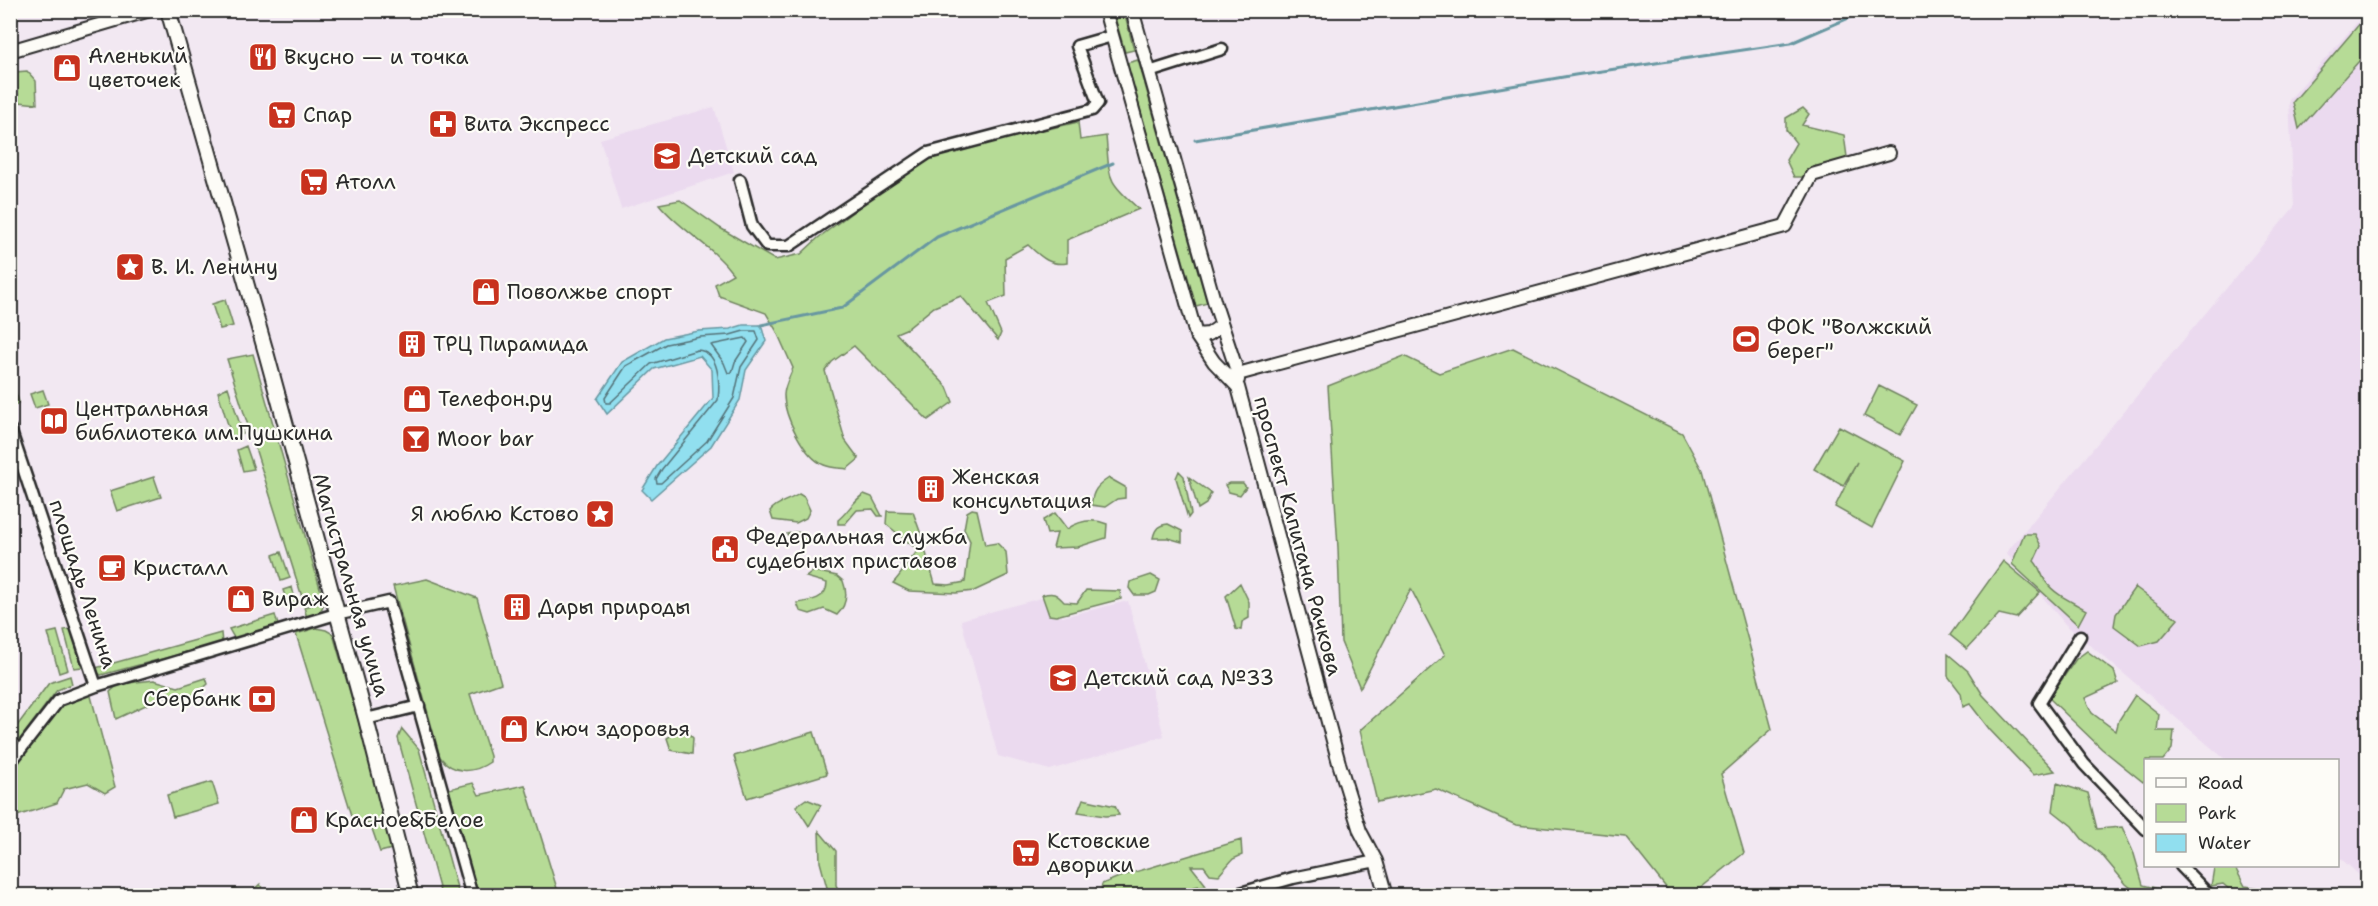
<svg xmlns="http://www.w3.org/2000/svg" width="2378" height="906" viewBox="0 0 2378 906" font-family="'Shantell Sans',sans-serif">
<rect width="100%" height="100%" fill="#f2e8f2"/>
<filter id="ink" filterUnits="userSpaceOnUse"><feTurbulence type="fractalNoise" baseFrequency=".0167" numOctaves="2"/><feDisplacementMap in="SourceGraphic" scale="12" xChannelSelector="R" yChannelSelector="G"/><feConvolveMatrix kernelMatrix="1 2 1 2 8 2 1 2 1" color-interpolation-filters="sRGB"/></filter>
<g filter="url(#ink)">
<path fill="#ebdaef" d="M2367,11V882L2338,856V760H2226L2065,624L2006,553L2294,207L2289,100Z
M714,107L734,172L621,209L600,139Z
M1052,595L1062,617L1128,601L1164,736L1050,770L998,756L961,620Z"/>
<path fill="#b6db96" stroke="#708360" stroke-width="1.5" d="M1113,11H1124L1134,50L1125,52Z
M2367,15V52L2299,129L2293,102Z
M1138,60L1207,303L1196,306L1127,63Z
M27,71L36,81L37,104L19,102L15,72Z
M1803,108L1809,114L1802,125L1844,135L1847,157L1827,175L1816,166L1815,177H1794L1786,160L1796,143L1786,130V118Z
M1078,122L1080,140L1106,136C1110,179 1105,179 1139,209L1067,240V263C1050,266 1041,257 1028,245L1005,258L1006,296L988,303L1001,333L998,340L961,296L934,307L908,328L896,333L947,387L953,402L928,420L854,346L832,362L825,371L845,440L859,459L847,469C840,468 831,468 824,465C804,457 784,416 784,395C784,387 790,376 793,368L776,330L766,313L719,296L715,284L733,274C711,244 682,232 659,204L680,200L720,228L775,260L801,254L818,238L926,157Z
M225,300L233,326L220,329L212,304Z
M1513,348L1682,433L1702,470L1772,729L1721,774L1744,853L1692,895H1672L1625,836L1516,825L1436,789L1377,802L1360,730L1445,655L1411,589L1360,688L1341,642L1338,548L1328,386L1404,356L1439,373Z
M253,354L322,595L303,600L227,359Z
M11,378L19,402L11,409H10Z
M1879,386L1917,405L1900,435L1864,416Z
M228,387L243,434L232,438L218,392Z
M43,390L48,404L35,408L30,394Z
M1839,426L1905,461L1872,528L1835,507L1857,462L1843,486L1814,469Z
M246,446L254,469L243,471L237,450Z
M1179,471L1184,476L1191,514L1188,518L1176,478Z
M154,477L161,497L117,511L110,491Z
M1189,477L1211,493L1206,504L1198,509Z
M1109,478L1125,487V498L1117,499L1105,507L1091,505C1093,490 1097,486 1109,478Z
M1229,483H1243L1246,487L1240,495L1229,492L1225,485Z
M799,494L804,497L810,510L806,518L796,523L773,520L770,511C778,501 789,501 799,494Z
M864,494L872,497L882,516H878L873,509L857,510L845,524H838V520C848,512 853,501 864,494Z
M972,509L977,510L985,545L997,543L1006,552L1008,575L974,591L956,593L909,591L893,583C905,571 911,554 924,546L935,584L949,585L965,582L970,541L964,529L967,512Z
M887,511L913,512L923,540L913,546L886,524Z
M1055,513L1067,529C1080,520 1093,518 1107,524L1106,538L1078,547L1053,548L1057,533L1047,534L1043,520Z
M1168,524L1182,531V542L1168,538H1153C1155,528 1159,525 1168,524Z
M794,532L804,533L808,538L804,543L792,542L787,534Z
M2024,534H2035L2041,546L2034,561C2040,567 2041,575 2046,582C2055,595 2073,602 2086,610L2078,625L2012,564Z
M281,552L290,578L281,581L273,555Z
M2003,561L2040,592L2016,618L1999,614L1967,649L1950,635Z
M814,571L837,576L843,581C848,594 847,605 837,615L824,609L810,614L800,611L797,603C811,601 827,599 827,583L806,577Z
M1151,575L1160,580L1156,592L1149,595H1134L1129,588L1130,582Z
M427,579L477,598L501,683L470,694L490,756V762C473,774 453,774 440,757L393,586Z
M1240,583L1249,602V618L1242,622L1241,630L1236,629L1226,596Z
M292,587L296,604L288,606L283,590Z
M2135,587L2178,619L2159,641L2141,646L2114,626L2116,614Z
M1086,590L1120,591L1121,599L1056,616L1049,615L1042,595C1053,592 1056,593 1064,602L1077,603Z
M324,602C322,612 317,615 307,618L304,607Z
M275,615L278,625L235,638L233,636L229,629Z
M316,628L326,630L333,634L390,830L392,849L380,852L370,823L354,822L296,634Z
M71,629L82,667L74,668L64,630Z
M57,631L68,670L59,673L48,633Z
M221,633L222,643L101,675L92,669Z
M2087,651L2114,671L2118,683L2085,698L2092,713L2116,731L2119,720L2135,695L2159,714L2157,731H2174L2172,749L2163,760H2146L2145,780L2143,782L2102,749L2049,698L2076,659Z
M1948,654L1968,671L1983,695L2055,771L2033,775L1990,730L1970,704L1963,707L1961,693L1948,676Z
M70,676L72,684L57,690L11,751V734L49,683Z
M206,678L208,684L194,696H165L116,719L110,692L119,684L154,680L178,687Z
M84,694L91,696L115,787L105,793L88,783L64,789L57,803L11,818L10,769L62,702Z
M683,728L693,738L692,754L671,750L667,738Z
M402,729L419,749L459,895H441L398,738Z
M814,732L827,774L747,798L734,756Z
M212,782L219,804L173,817L167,795Z
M473,783L479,795L525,785L559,895H478L449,789Z
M2057,783L2088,793L2097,829L2122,827L2134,854L2143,885L2171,892L2173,895H2140L2126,884L2101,854L2083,840L2072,826L2053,811Z
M806,799L821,805L809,826L796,806Z
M1083,799L1115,806L1119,815L1105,816L1078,812Z
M819,831L836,851V885L841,895H829L820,862Z
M1241,840L1242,855L1233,859L1219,875L1210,874L1204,866H1191L1206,885L1193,887L1188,895H1100L1102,884L1119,877Z
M2218,866H2234L2245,886L2259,888L2263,895H2236L2223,884L2211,886L2214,868Z
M260,884L266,895H233L234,889L251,892Z"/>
<path fill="#91dfef" stroke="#6897a1" stroke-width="1.5" d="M743,325H761L766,341L746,370L740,400L711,446L651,499L642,490L657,466L713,398L712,370L700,356L654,369L607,414L597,399L622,362L664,338L699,331L730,329Z"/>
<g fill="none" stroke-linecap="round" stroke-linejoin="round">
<path stroke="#547379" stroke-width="1.5" d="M744,331H756L759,340L741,367L734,398L707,441L661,483H657L656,479L662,469L718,400C720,384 720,351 697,350L651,364L610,403H606L605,398L626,366L666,344L700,337L730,335Z
M745,338L748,342L735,362L732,372L728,373L724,363L711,345Z"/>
<path stroke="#6897a1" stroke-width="3" d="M1195,140L1575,75L1791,43L1867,10
M761,325L842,308L937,237L1113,163"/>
<g stroke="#2b2b2b" stroke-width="15">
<path id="minor" d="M1149,72L1222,49
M740,180L752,226L767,246H789L928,153L1092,110L1098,103L1077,46L1112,36
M10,429L96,686L336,614L389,602L472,896
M2080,636L2039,703L2084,764L2146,829
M366,719L419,706
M10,763L59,700L96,686
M2181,866L2210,896
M1230,896L1293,878L1376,861"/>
</g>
<g stroke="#2b2b2b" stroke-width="16">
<path id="tertiary" d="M1105,10L1196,335L1214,362L1238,387L1339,763L1360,831L1376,861L1386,896
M1132,10L1215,304L1238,374V380
M10,51L150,10
M1196,335L1209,334L1222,325
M1238,374L1785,226L1812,175L1889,153"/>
</g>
<g stroke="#2b2b2b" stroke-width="18">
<path id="secondary" d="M168,10L267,356L366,719L411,896"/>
</g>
<use href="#minor" stroke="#fdfcf7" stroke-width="10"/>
<use href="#tertiary" stroke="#fdfcf7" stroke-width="12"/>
<use href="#secondary" stroke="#fdfcf7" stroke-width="14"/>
</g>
</g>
<defs>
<g id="restaurant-square" transform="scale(1.5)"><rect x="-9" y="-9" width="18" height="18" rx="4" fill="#c8321e" stroke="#fdfcf7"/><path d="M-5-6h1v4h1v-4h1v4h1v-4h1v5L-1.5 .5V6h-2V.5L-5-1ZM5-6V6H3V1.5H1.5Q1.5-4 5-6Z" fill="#fff"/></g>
<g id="shop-square" transform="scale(1.5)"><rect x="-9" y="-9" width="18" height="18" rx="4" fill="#c8321e" stroke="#fdfcf7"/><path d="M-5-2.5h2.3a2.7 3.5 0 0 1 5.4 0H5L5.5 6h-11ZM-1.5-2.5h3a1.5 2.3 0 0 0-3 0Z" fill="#fff"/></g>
<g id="supermarket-square" transform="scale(1.5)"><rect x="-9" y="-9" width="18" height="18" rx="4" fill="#c8321e" stroke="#fdfcf7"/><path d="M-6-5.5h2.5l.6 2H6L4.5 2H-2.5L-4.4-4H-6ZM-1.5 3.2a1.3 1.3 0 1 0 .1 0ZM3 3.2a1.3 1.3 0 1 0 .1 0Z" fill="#fff"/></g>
<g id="pharmacy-square" transform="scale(1.5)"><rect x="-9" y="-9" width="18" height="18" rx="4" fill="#c8321e" stroke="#fdfcf7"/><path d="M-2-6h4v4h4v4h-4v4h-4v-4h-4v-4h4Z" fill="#fff"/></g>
<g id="school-square" transform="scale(1.5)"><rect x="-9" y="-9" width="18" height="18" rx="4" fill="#c8321e" stroke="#fdfcf7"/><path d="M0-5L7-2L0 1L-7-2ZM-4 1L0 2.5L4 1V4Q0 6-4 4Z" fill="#fff"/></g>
<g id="sight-square" transform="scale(1.5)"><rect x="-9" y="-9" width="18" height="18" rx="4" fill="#c8321e" stroke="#fdfcf7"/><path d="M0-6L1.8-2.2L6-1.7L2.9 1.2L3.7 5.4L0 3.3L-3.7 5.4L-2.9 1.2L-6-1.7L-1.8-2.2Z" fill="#fff"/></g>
<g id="stadium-square" transform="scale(1.5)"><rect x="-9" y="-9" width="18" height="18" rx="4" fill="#c8321e" stroke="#fdfcf7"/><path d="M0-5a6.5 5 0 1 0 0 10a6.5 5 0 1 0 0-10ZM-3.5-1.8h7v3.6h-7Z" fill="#fff"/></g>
<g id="building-square" transform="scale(1.5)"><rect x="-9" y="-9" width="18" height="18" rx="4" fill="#c8321e" stroke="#fdfcf7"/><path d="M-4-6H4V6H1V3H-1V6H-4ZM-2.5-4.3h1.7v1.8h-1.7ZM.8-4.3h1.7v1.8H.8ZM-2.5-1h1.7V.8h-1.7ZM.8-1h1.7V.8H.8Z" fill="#fff"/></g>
<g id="library-square" transform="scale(1.5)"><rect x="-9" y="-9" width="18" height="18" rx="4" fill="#c8321e" stroke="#fdfcf7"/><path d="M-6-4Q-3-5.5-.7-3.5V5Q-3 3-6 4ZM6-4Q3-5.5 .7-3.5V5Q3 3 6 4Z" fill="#fff"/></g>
<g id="bar-square" transform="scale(1.5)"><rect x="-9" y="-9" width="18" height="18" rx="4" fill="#c8321e" stroke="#fdfcf7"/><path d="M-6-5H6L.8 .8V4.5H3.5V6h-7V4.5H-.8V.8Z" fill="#fff"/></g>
<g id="civic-square" transform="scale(1.5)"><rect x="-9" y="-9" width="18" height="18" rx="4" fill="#c8321e" stroke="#fdfcf7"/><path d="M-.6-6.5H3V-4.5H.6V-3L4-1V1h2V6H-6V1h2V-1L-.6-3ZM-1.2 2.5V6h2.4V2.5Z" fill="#fff"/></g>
<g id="cafe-square" transform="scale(1.5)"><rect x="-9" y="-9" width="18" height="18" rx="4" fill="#c8321e" stroke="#fdfcf7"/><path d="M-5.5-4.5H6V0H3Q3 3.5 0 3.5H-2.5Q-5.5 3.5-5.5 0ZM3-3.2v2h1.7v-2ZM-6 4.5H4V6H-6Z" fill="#fff"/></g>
<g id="bank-square" transform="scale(1.5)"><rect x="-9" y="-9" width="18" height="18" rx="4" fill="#c8321e" stroke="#fdfcf7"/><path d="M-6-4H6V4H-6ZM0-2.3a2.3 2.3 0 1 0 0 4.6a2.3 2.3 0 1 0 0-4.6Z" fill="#fff"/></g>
</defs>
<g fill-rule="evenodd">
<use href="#restaurant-square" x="263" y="57"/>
<use href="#shop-square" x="67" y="68"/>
<use href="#supermarket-square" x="282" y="115"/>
<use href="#pharmacy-square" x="443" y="124"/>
<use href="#school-square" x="667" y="156"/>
<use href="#supermarket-square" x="314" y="182"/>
<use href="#sight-square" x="130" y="267"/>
<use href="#shop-square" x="486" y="292"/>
<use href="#stadium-square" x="1746" y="339"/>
<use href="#building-square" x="412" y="344"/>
<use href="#shop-square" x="417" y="399"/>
<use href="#library-square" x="54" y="421"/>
<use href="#bar-square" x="416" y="439"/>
<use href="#building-square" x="931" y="489"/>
<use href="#sight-square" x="600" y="514"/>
<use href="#civic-square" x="725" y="549"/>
<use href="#cafe-square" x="112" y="568"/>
<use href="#shop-square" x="241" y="599"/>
<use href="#building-square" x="517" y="607"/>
<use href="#school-square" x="1063" y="678"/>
<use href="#bank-square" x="262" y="699"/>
<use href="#shop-square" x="514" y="729"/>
<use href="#shop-square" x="304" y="820"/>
<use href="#supermarket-square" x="1026" y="853"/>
</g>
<g text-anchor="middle" stroke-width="4.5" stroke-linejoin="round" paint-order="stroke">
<g font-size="21" fill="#2b2b2b" stroke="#fdfcf7" text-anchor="start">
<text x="88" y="63">Аленький<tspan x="88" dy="24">цветочек</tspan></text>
<text x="284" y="64">Вкусно — и точка</text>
<text x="303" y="122">Спар</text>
<text x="464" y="131">Вита Экспресс</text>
<text x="688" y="163">Детский сад</text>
<text x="335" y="189">Атолл</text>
<text x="151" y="274">В. И. Ленину</text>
<text x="507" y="299">Поволжье спорт</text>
<text x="1767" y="334">ФОК "Волжский<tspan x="1767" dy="24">берег"</tspan></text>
<text x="433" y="351">ТРЦ Пирамида</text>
<text x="438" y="406">Телефон.ру</text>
<text x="75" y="416">Центральная<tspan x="75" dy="24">библиотека им.Пушкина</tspan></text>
<text x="437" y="446">Moor bar</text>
<text x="952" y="484">Женская<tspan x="952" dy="24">консультация</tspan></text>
<text x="579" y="521" text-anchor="end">Я люблю Кстово</text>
<text x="746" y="544">Федеральная служба<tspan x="746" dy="24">судебных приставов</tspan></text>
<text x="133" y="575">Кристалл</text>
<text x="262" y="606">Вираж</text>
<text x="538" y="614">Дары природы</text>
<text x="1084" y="685">Детский сад №33</text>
<text x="241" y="706" text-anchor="end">Сбербанк</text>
<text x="535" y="736">Ключ здоровья</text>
<text x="325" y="827">Красное&amp;Белое</text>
<text x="1047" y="848">Кстовские<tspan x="1047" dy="24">дворики</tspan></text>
</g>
<g font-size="21" fill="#2b2b2b" stroke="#fdfcf7">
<text transform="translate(1298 536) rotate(75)" y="7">проспект Капитана Рачкова</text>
<text transform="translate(83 584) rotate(72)" y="7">площадь Ленина</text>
<text transform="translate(351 585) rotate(74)" y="7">Магистральная улица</text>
</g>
</g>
<rect width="2378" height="906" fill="none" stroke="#fdfcf7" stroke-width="36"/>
<rect x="18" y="18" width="2342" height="870" fill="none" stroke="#2b2b2b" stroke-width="2" filter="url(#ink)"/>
<rect x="2144" y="759" width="195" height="108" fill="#fdfcf7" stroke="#a9a8a5" stroke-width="1.5"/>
<rect x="2156" y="778" width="30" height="9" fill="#fdfcf7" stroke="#a9a8a5" stroke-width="1.5"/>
<text x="2198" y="789" font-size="18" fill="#2b2b2b">Road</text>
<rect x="2156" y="804" width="30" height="18" fill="#b6db96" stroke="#a9a8a5" stroke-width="1.5"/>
<text x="2198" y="819" font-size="18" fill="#2b2b2b">Park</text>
<rect x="2156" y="834" width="30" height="18" fill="#91dfef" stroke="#a9a8a5" stroke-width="1.5"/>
<text x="2198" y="849" font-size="18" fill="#2b2b2b">Water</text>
</svg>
